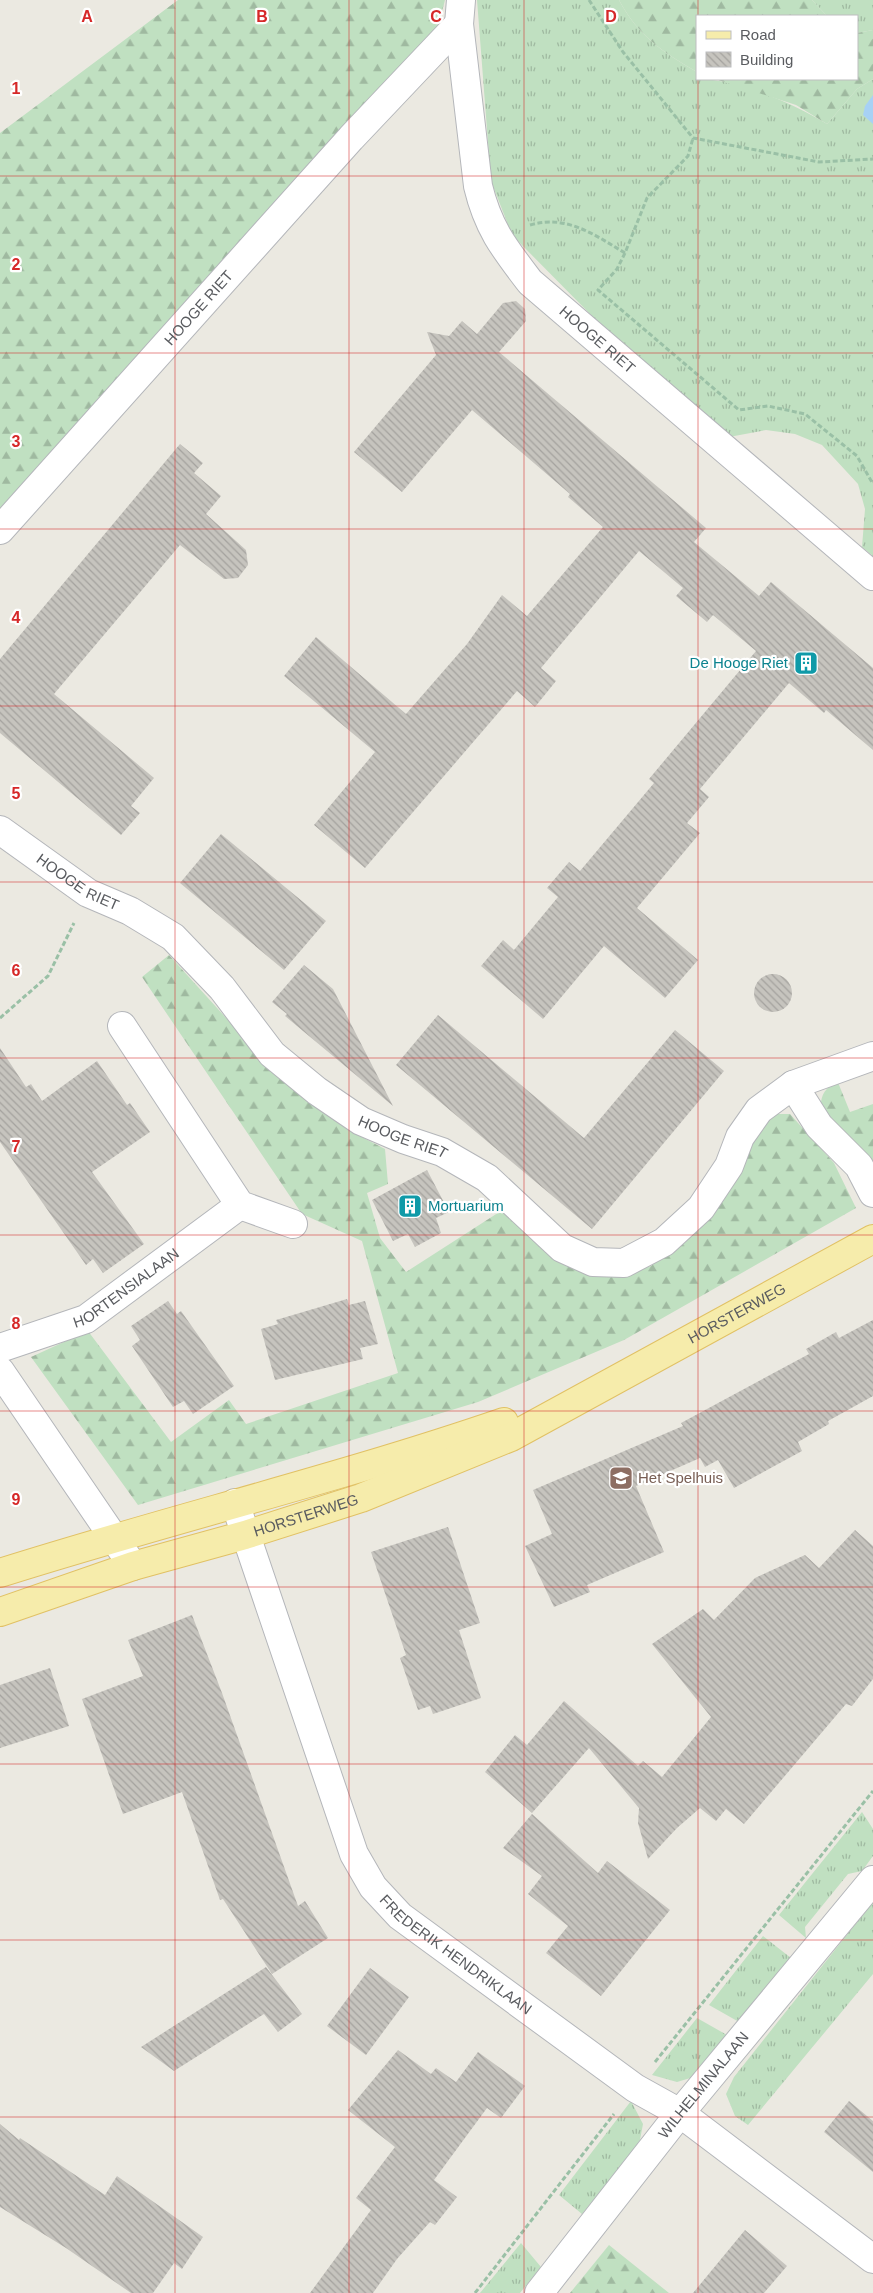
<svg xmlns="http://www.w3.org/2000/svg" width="873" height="2293" viewBox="0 0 873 2293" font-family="Helvetica,sans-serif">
<defs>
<pattern id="grass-tufts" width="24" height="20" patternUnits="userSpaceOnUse" patternTransform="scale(1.25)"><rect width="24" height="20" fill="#c0e0c1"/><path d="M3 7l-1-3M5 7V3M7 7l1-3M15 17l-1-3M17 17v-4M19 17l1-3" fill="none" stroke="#9fb9a0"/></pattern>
<pattern id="forest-firs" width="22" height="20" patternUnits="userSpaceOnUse" patternTransform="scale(1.25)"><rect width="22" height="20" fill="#c0e0c1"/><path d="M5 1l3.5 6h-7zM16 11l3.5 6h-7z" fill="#9fb9a0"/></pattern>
<pattern id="building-back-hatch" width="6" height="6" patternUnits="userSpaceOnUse" patternTransform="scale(1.25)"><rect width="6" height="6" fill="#c6c4be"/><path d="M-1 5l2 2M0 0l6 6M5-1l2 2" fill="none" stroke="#a4a29e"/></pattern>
</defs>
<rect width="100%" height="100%" fill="#ebe9e1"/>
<path fill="url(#grass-tufts)" d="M477,0H619C638,36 663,52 697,72V79C738,79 792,103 827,124L857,89L873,79V556L862,547L865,509L858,484L822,445L795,434L766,430L729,437L596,320L512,235L491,181Z
M812,0H873V30L857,33V16H827Z
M862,1812L873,1829V1856L862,1871L848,1874L805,1927L806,1938L779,1915Z
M873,1902V1974L748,2125L735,2116L726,2094L734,2077Z
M763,1936L791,1958L739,2022L709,2005Z
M697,2018L727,2035L697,2076L677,2082L652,2075Z
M631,2101L643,2124L639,2145L582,2214L559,2195Z
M521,2243L541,2267L520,2293H480Z"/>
<path fill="url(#forest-firs)" d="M178,0H445L438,27L0,519V133Z
M619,0H812L827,16H697V72C663,52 638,36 619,0Z
M873,30V79L857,89L827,124L796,105L715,79H857V33Z
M169,955L286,1084L348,1130L385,1149L388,1184L367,1193L380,1238L406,1272L504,1209L620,1276L651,1266L704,1225L733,1184L755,1134L772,1114H790L834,1163L856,1208L624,1340L478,1402L138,1505L31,1357L88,1331L171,1442L229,1400L246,1424L398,1373L362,1241L302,1214L142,977Z
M837,1080L850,1112L873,1104V1176L821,1109C820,1095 825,1089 837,1080Z
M609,2245L669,2293H570Z"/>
<path fill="#a7d1f5" d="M873,95V124L863,115L865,106Z"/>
<path fill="url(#building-back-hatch)" d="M516,301L525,309L526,321L499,352L706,528L694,542L759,596L771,582L873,668V750L826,710L824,713L789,683L700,789L709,797L687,823L700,833L637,908L698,960L665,998L604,946L543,1019L481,966L503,940L514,950L558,897L547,888L569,862L580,871L654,783L649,779L756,651L713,615L707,622L676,596L683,588L639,551L541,668L556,681L535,707L517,691L365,868L314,825L375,752L284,676L316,637L406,714L467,644L502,595L527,616L603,527L568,497L570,494L472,410L402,492L354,452L436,355L427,332L449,336L462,321L477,334L503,303Z
M180,444L203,463L194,473L221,496L206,514L246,550L248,565L238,578L224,579L180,545L54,694L154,778L131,806L140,813L121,835L0,733V659Z
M221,834L326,921L284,970L180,883Z
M304,965L333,989L393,1106L285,1016L287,1014L272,1002Z
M754 993a19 19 0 1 1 38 0a19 19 0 1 1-38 0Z
M438,1015L584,1138L675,1030L724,1071L592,1229L396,1065Z
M0,1048L26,1087L31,1084L42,1101L97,1061L127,1105L130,1103L150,1132L92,1172L144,1244L103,1273L93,1259L86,1265L0,1142Z
M427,1170L449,1212L436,1218L441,1233L415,1247L408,1234L393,1241L372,1200Z
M347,1299L349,1305L365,1301L378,1344L360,1348L363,1359L275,1380L261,1329L278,1324L276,1320Z
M168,1301L177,1314L181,1311L234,1386L193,1414L184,1401L173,1407L132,1346L140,1340L131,1326Z
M873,1320V1396L828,1421L829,1424L798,1442L802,1451L734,1488L718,1460L705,1467L700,1458L636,1486L664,1552L587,1585L590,1592L554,1607L525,1546L552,1534L533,1490L683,1426L681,1423L809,1354L806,1349L836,1332L839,1338Z
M448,1527L480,1623L459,1630L481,1698L433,1714L430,1706L418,1710L400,1658L406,1655L371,1552Z
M855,1530L873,1546V1679L852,1706L846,1704L744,1824L726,1809L716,1821L700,1808L677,1828L648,1859L638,1823L639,1808L589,1748L532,1813L485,1772L515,1735L527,1745L564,1701L638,1766L643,1761L662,1777L711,1717L652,1644L703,1609L714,1620L755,1578L805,1555L819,1568Z
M192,1615L222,1693L298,1906L305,1901L328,1938L272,1974L223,1899L220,1900L182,1792L123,1814L82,1699L143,1676L128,1640Z
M50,1668L69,1726L0,1748V1685Z
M532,1814L598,1873L607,1861L670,1910L601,1996L546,1953L568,1926L528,1894L542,1876L503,1848Z
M266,1967L302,2014L278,2032L264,2014L174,2071L141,2047Z
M370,1968L409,1997L366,2055L327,2026Z
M398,2050L431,2074L436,2068L456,2082L478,2052L525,2086L501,2118L487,2108L434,2180L457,2197L435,2225L430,2222L397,2259L373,2293H310L371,2210L356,2198L395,2147L348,2110Z
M849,2101L873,2121V2172L824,2132Z
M0,2124L19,2140L20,2138L105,2195L117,2176L203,2237L182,2269L174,2263L153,2293H131L66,2248L0,2207Z
M745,2230L787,2266L764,2293H693Z"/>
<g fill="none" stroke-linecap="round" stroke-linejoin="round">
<g stroke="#b4b6ba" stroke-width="30">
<g id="minor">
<path id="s1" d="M461,0L459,24L478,186C488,228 504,248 530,282L873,576"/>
<path id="s2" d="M0,530L351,138L459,24"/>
<path id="s3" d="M0,830L88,893L130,911L173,937L222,988L272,1054L317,1091L361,1121L403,1139L442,1152L487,1178L562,1248L593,1262L624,1263L664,1242L701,1208L729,1166L740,1137L759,1110L793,1085L873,1056"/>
<path d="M122,1026L240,1205L293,1224"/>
<path d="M793,1085L819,1126L859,1166L873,1193"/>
<path id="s4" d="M0,1348L86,1319L240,1205"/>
<path d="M0,1371L133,1566"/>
<path id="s5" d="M235,1503L354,1854L373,1887L400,1916L635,2088L680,2113L873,2259"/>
<path id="s6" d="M539,2293L680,2113L873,1880"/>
</g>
</g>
<g stroke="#e1c164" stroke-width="30">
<g id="major">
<path d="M0,1573C167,1520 338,1479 504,1422"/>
<path id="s7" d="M0,1612L133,1566L245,1535L361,1498L511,1437L873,1239"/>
</g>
</g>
<path stroke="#9ac0a6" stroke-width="3" stroke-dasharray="5 2.5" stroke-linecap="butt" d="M589,0L623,52L693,138L819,162L873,159
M530,225C566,214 595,235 625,253L647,198L688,156L693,138
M625,253L617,269L598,290L739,410L768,406L805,414L857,456L873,484
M0,1018L48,976L74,923
M655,2062L873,1791
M475,2293L614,2114"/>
<use href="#minor" stroke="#fff" stroke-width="28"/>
<use href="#major" stroke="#f6ecab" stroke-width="28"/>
</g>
<path fill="none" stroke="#d62828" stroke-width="1" stroke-opacity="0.55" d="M175,0V2293M349,0V2293M524,0V2293M698,0V16M698,79V2293M0,176H873M0,353H873M0,529H873M0,706H873M0,882H873M0,1058H873M0,1235H873M0,1411H873M0,1587H873M0,1764H873M0,1940H873M0,2117H873"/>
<defs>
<g id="building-square" transform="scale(1.25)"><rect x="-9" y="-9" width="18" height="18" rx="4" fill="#0f9aa8" stroke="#fff"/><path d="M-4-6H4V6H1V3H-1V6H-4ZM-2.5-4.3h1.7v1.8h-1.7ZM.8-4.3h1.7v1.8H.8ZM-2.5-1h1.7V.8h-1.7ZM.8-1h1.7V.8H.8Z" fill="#fff"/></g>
<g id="school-square" transform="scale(1.25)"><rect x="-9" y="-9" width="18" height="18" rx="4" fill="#8d6e63" stroke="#fff"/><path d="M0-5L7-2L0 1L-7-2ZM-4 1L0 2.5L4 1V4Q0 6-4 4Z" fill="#fff"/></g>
</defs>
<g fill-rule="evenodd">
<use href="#building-square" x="806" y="663"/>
<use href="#building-square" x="410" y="1206"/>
<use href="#school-square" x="621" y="1478"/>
</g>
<g text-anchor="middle" stroke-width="4.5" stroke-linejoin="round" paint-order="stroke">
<g font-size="15" fill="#5a5c60" stroke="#fff">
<text dy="5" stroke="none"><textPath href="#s2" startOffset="298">HOOGE RIET</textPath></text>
<text dy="5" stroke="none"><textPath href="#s1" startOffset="386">HOOGE RIET</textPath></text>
<text dy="5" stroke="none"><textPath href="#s3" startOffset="94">HOOGE RIET</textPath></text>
<text dy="5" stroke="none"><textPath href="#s3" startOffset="514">HOOGE RIET</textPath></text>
<text dy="5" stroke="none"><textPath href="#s4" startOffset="141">HORTENSIALAAN</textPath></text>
<text dy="5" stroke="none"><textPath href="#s7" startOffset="798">HORSTERWEG</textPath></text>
<text dy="5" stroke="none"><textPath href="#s7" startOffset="321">HORSTERWEG</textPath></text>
<text dy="5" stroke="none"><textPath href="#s5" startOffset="516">FREDERIK HENDRIKLAAN</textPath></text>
<text dy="5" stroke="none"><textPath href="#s6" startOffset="265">WILHELMINALAAN</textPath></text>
</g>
<g font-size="15" fill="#0d838f" stroke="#fff" text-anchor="end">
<text x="788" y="668">De Hooge Riet</text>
<text x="428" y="1211" text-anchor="start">Mortuarium</text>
</g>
<g font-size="15" fill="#785e54" stroke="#fff" text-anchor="start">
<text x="638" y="1483">Het Spelhuis</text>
</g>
</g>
<g font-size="16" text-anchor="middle" font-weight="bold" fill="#d62828" stroke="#fff" stroke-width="4.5" stroke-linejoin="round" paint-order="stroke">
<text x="87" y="22">A</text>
<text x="262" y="22">B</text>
<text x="436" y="22">C</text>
<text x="611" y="22">D</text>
<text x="16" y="94">1</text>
<text x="16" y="270">2</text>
<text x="16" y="447">3</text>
<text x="16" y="623">4</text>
<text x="16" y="799">5</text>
<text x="16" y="976">6</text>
<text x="16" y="1152">7</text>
<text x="16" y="1329">8</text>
<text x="16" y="1505">9</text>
</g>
<rect x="696" y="15" width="162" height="65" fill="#ffffff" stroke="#bdbebf"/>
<rect x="706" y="31" width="25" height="8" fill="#f6ecab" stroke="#bdbebf"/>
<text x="740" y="40" font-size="15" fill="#5a5c60">Road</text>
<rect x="706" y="52" width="25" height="15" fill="url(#building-back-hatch)" stroke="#bdbebf"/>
<text x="740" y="65" font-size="15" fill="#5a5c60">Building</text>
</svg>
